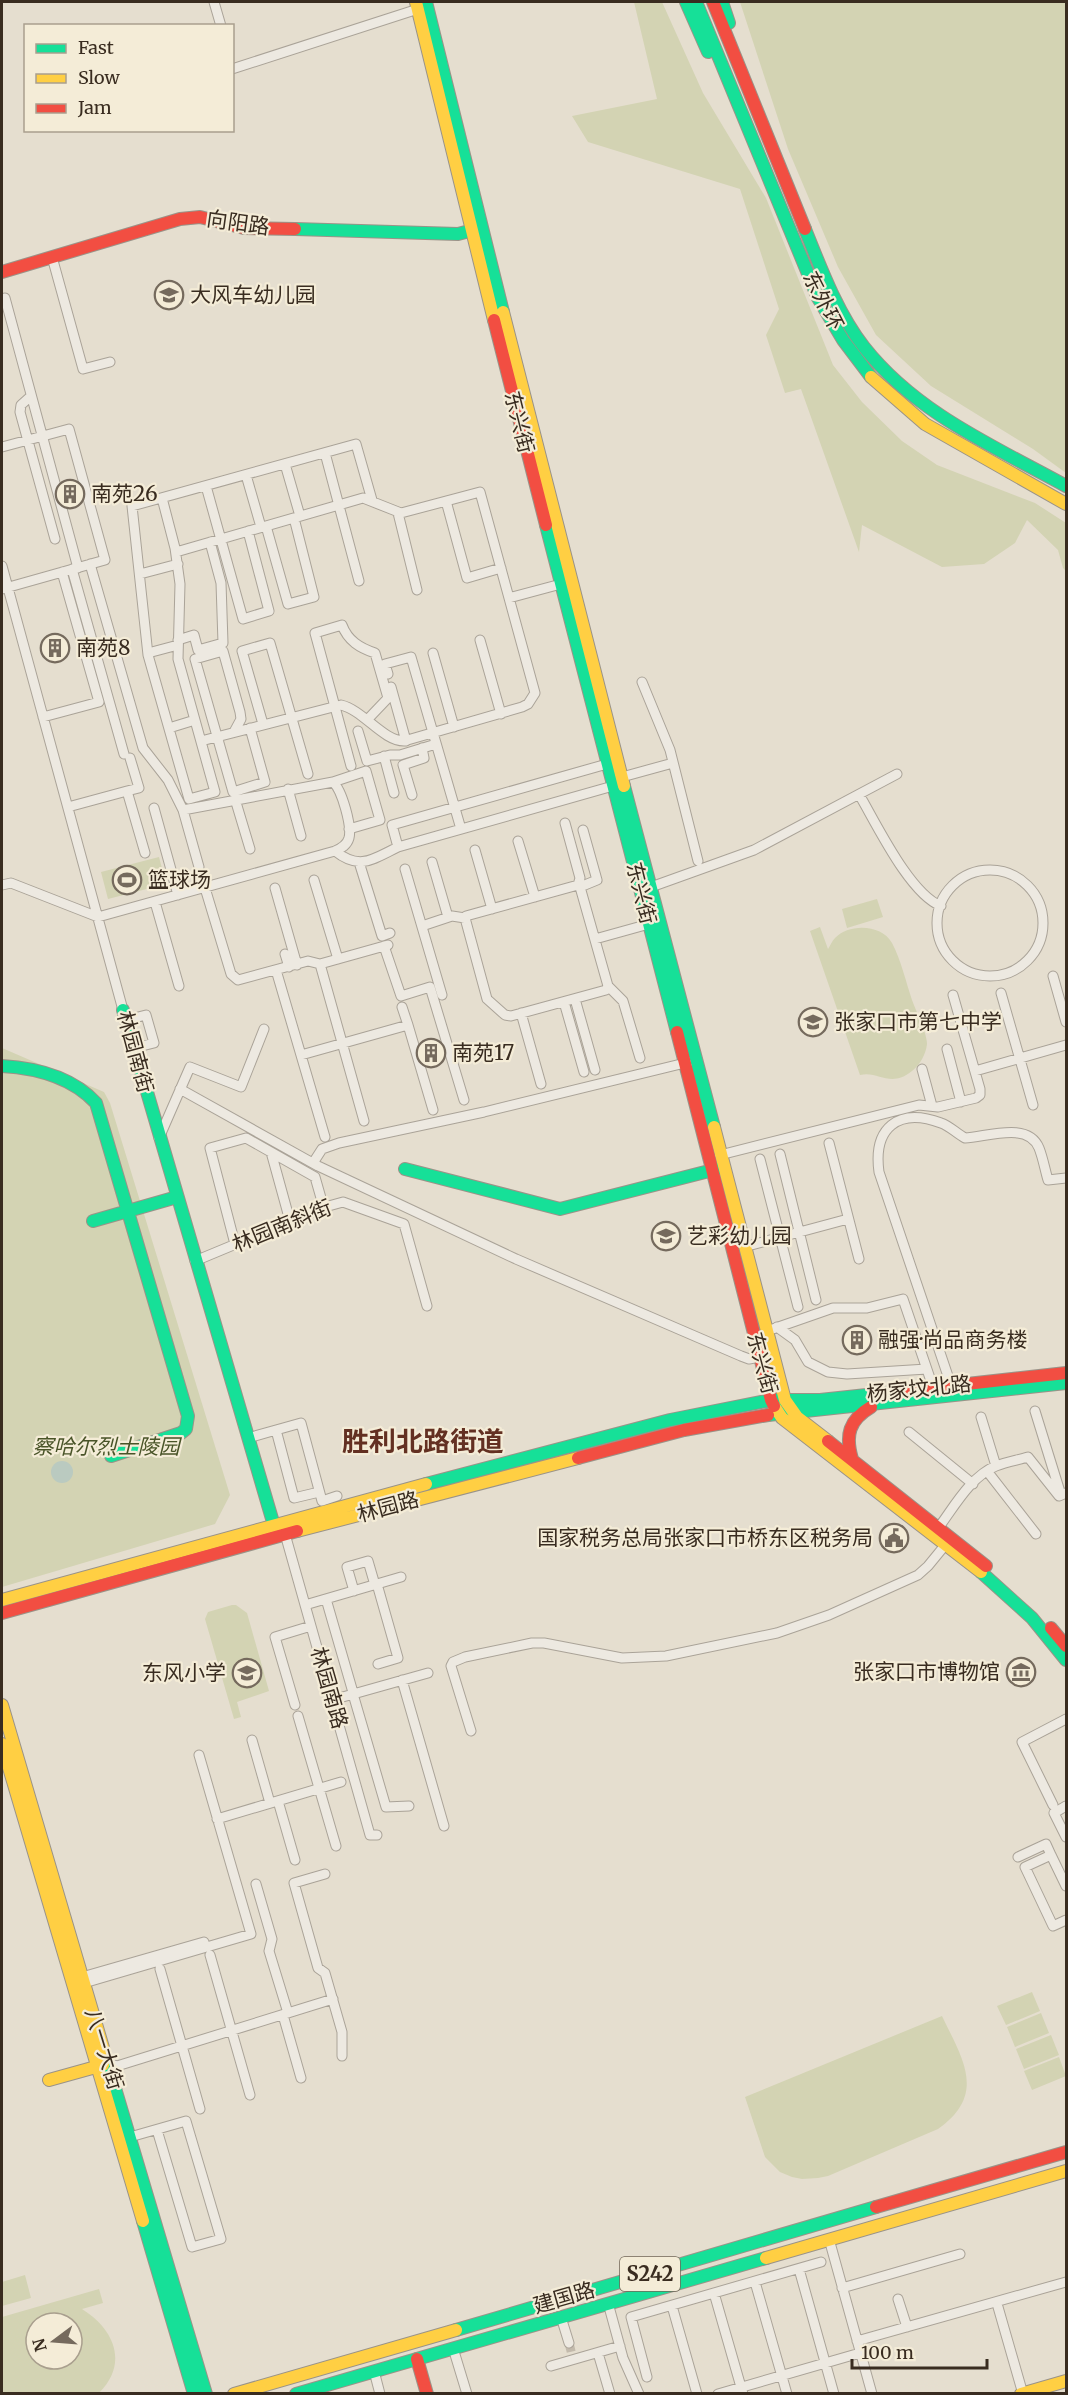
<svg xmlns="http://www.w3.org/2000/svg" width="1068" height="2395" viewBox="0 0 1068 2395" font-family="Merriweather,'Noto Sans SC',serif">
<rect width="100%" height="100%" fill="#e5decf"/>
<path fill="#d3d3b3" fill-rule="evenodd" d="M634,2H662L703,93L766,198L833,365L862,402L902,441L937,465L1035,503L1066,523V571L1063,568L1058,550L1027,520L1015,543L984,564L942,567L862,525L859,552L801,389L785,393L766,335L779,309L740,189L588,142L572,116L657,99Z
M740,2H1066V473L1033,449L931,386L876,335L838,267L788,149Z
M159,857L166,884L108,899L101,872Z
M877,899L883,917L847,928L842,909Z
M820,927L828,949C830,946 832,941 835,938C849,923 882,924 892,943C901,960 906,982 912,1000C916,1011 927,1033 927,1044C926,1054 920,1065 912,1071C890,1089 878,1070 860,1075L810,931Z
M2,1048L104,1092L110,1103L230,1495L215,1524L2,1587Z
M232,1605H236L247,1613L269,1691L237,1702L241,1717L234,1719L205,1619L208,1612Z
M1032,1992L1040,2011L1006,2025L997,2006Z
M1041,2013L1049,2033L1015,2047L1007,2027Z
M942,2016C963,2060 987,2094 938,2129L828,2176L818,2178L802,2179L792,2177L780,2172L765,2157L745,2097Z
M1051,2035L1059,2055L1024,2069L1016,2049Z
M1059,2057L1066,2076L1032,2090L1024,2071Z
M25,2275L31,2298L2,2306V2282Z
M99,2289L103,2303L82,2309C114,2329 129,2363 99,2393H2V2317ZM36,2323H72V2359H36Z"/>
<path fill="#bacac0" d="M51 1472a11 11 0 1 1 22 0a11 11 0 1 1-22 0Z"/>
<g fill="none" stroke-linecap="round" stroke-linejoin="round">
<path stroke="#c3baac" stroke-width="9" stroke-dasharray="9 4.5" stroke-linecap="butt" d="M569,2343L573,2359"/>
<g stroke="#aaa398" stroke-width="11">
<path id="street" d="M214,2L221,26
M232,69L418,9
M52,257L83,369L110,362
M2,299L5,298L78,568
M31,396L21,405L20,412L55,539
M2,447L69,429L105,560L2,589
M325,453L359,581
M285,464L300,516
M246,475L261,527
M206,486L243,619L269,611L248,531
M162,498L175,548L180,584L178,659L215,792L189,799L148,655L132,506L356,444L372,500
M446,501L467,578L501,568
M398,513L417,590
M266,526L288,604L314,597L294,518
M176,552L363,498L401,513L480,492L535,693L528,704L522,707L404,741C383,741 363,710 341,705L201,741
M90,564L143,748L168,780L183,810L333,782C342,790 352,826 349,838C347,845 342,848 335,851
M2,566L123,1010
M72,569L124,754
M140,574L178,564
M509,598L561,584
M178,640L194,635L198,650L223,643L221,583L210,542
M480,640L501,714
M148,653L178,645
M433,653L454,727
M388,674L385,664L411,657L461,829
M642,682L670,750L698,861
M391,687L406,741
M43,717L99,702L62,572
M263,724L242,651L270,643L308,774
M169,728L195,720
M358,731L367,761L390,755H400L436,744
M234,732L241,719L240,712L223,651L195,659L233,792L265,782L250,728
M384,756L394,793
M607,764L392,825L398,847L613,786
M351,766L315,633L342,625C348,641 360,648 375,653L388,698L367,720
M622,777L673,763
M333,782L366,771L380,820L349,829
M288,789L301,836
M127,791L139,788L130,758
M412,795L403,765L424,758L422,748
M860,796C877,825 910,894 941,906
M235,799L250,849
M68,807L127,791L145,853
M154,808L178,895
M183,810L199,867
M565,823L580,878L578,885
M518,841L535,897
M475,850L492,909
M359,862L382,936L390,933
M432,862L448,917
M405,869L442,995
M937 923a53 53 0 1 1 106 0a53 53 0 1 1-106 0Z
M314,880L338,959
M2,885L11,883L98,917L335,851C360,871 373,859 398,847
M578,885L580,887L608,986L606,990L511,1016L505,1015L487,999L465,918L466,916Z
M580,887L597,880L583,830
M651,887L754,850L897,774
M205,888L231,974L238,980L308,961L320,964L388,945
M275,888L297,965
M155,902L179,986
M422,926L452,916L465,918
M595,939L649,924
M384,946L401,996L430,987L464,1100
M285,954L289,967
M320,964L364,1121
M276,970L325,1137
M1053,976L1066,1022
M608,986L623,1001L640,1058
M1001,993L1033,1105
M575,999L595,1070
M564,1002L584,1072
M402,1007L408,1025
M521,1013L541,1084
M126,1020L146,1015L154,1043L134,1048
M947,1049L961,1102
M301,1055L408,1025L433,1110
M922,1069L932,1106
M975,1071L1066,1045
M180,1089L318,1166L516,1259L741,1356L749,1359L760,1357
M159,1138L190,1067L241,1087L264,1029
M829,1143L859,1259
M271,1152L290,1221
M780,1154L816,1300
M720,1155L919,1105L938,1107L976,1098L980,1095V1089L953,995
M760,1159L798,1307
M313,1163L322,1149L339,1143L484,1112L689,1062
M235,1244L210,1148L246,1138L315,1177L321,1198
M744,1247L848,1219
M195,1261L325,1207L343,1202L404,1224L427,1306
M777,1327L795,1340L808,1362L828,1372L847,1374L927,1369
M767,1331L833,1308H867L903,1299L933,1387
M951,1385L879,1172C873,1128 898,1107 941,1123C950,1126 957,1134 965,1138C987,1137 1028,1121 1039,1148C1043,1158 1045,1170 1048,1180L1066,1178
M1035,1411L1061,1495
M981,1417L996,1466
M276,1430L301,1423L322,1501L337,1496
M909,1432L973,1484
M248,1438L276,1430L294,1498L315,1493
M987,1471L1036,1534
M939,1527C954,1507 971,1476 996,1466C1006,1462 1018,1460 1028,1457L1059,1496L1066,1493
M285,1534L370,1835H377
M377,1584L398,1658L378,1664
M354,1591L347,1567L368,1561L375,1585
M326,1599L352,1689
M305,1605L401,1577
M402,1680L444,1826
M353,1694L386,1807L409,1806
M332,1700L428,1673
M295,1705L275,1637L311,1626
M298,1716L336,1846
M471,1731L451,1666L453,1662L465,1657L532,1643H544L622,1658L666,1656L777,1633L829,1615L918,1575L928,1566L946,1544
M252,1740L270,1803
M278,1801L295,1860
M1053,1805L1022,1742L1066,1719
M1066,1806L1054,1813L1066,1837
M217,1819L341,1782
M1018,1857L1046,1844L1051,1855
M325,1874L294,1883L318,1968L325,1973L342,2032V2056
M256,1884L272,1939L269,1951L288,2013
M1066,1886L1051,1855L1025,1867L1053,1926L1066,1920
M210,1955L250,2095
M160,1969L200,2109
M82,1977L204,1942
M84,1983L251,1934L199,1755
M283,2015L301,2078
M108,2063L117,2066L333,1999
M130,2137L186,2121L221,2239L192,2247L157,2130
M829,2239L872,2394
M799,2269L834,2394
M755,2282L787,2394
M842,2288L960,2254
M714,2293L743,2394
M898,2299L907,2327
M608,2303L623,2358L639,2394
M672,2306L697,2394
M998,2307L1023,2394
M561,2317L569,2343
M857,2341L1066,2282
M453,2348L467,2394
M598,2353L610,2394
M551,2366L620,2346
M374,2371L380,2394
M647,2377L631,2317L821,2262
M718,2394L860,2353"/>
</g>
<g stroke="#9a9388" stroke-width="14">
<path id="fast" d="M426,2L503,312
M686,2L708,52
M696,2L818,298L843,340L871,377
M722,2L729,23
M295,229L458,234L477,229
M805,229C821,269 838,314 864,347C916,413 995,447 1066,486
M546,525L677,1032
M624,786L714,1127
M123,1010L275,1529
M2,1066C36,1068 72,1077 96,1103L188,1416L186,1429L181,1433L111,1456
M405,1169L560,1209L717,1169
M93,1221L177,1197
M768,1415L1066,1383
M426,1484L670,1420L771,1400H820L904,1391
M981,1572L1032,1618L1066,1660
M106,2058L206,2394
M143,2221L194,2394
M456,2330L876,2207
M296,2394L766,2258"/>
</g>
<g stroke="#9a9388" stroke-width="14">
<path id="slow" d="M416,2L494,320
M503,312L624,786
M871,377L925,424L1066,504
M714,1127L785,1400L797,1417L828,1441
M774,1406L782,1418L981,1572
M297,1531L578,1458
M2,1600L426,1484
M2,1705L106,2058
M2,1744L143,2221
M49,2080L103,2065
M766,2258L1066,2171
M234,2394L456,2330
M1021,2394L1066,2381"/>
</g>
<g stroke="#9a9388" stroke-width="14">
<path id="jam" d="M713,2L805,229
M2,272L180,219L200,217L244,228L295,229
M494,320L546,525
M677,1032L771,1400L774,1406
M904,1391L1066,1373
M828,1441L986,1566
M578,1458L684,1430L768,1415
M852,1459C845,1435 849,1420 871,1407
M2,1613L297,1531
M1051,1628L1066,1646
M876,2207L1066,2152
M417,2359L427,2394"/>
</g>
<use href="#street" stroke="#ede9e1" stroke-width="9"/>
<use href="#fast" stroke="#16e098" stroke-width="12"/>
<use href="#slow" stroke="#ffcf43" stroke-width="12"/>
<use href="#jam" stroke="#f24e42" stroke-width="12"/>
</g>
<defs>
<g id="school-ring" transform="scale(1.5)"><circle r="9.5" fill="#f4ecd7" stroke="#756a5d" stroke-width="1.5"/><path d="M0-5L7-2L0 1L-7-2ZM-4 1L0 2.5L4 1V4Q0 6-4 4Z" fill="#756a5d"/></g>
<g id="building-ring" transform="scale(1.5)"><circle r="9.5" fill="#f4ecd7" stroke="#756a5d" stroke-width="1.5"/><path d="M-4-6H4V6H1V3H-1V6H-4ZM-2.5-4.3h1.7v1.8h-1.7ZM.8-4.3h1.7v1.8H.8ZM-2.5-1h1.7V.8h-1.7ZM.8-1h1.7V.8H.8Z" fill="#756a5d"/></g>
<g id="stadium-ring" transform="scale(1.5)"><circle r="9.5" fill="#f4ecd7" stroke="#756a5d" stroke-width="1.5"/><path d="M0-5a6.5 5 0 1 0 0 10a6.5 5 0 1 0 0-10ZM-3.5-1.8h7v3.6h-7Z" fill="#756a5d"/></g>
<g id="civic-ring" transform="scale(1.5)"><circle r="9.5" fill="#f4ecd7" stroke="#756a5d" stroke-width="1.5"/><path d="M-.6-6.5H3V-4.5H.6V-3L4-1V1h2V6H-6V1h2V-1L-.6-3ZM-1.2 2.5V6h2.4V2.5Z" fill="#756a5d"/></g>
<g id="museum-ring" transform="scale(1.5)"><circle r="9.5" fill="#f4ecd7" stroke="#756a5d" stroke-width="1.5"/><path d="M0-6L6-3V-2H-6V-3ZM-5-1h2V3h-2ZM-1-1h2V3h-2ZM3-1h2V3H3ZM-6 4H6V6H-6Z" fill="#756a5d"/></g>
</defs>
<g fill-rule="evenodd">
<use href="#school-ring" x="169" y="295"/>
<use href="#building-ring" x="70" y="494"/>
<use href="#building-ring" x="55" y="648"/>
<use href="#stadium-ring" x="127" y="880"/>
<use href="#school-ring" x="813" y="1022"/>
<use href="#building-ring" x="431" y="1053"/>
<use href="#school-ring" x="666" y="1236"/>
<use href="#building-ring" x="857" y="1340"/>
<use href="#civic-ring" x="894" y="1538"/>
<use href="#museum-ring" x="1021" y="1672"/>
<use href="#school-ring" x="247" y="1673"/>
</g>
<g text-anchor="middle" stroke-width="4.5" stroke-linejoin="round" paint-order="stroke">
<rect fill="#f4ecd7" stroke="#716657" stroke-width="1.5" x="620" y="2257" width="60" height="34" rx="4.5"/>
<g font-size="20" font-weight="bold" fill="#392c20">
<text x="650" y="2281">S242</text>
</g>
<g font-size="21" fill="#392c20" stroke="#f4ecd7">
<text transform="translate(238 223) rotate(8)" y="7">向阳路</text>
<text transform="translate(823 301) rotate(63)" y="7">东外环</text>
<text transform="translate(519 422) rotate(76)" y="7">东兴街</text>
<text transform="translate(641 893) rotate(76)" y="7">东兴街</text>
<text transform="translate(135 1052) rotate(75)" y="7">林园南街</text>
<text transform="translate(282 1226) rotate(-22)" y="7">林园南斜街</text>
<text transform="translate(762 1363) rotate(75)" y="7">东兴街</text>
<text transform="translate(919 1389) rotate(-6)" y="7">杨家坟北路</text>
<text transform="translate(388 1507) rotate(-15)" y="7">林园路</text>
<text transform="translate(329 1688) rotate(74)" y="7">林园南路</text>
<text transform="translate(104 2049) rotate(73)" y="7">八一大街</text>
<text transform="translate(564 2298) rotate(-16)" y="7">建国路</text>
</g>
<g font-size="21" fill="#392c20" stroke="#f4ecd7" text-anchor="start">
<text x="190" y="302">大风车幼儿园</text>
<text x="91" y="501">南苑26</text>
<text x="76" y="655">南苑8</text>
<text x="148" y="887">篮球场</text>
<text x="834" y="1029">张家口市第七中学</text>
<text x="452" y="1060">南苑17</text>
<text x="687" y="1243">艺彩幼儿园</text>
<text x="878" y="1347">融强·尚品商务楼</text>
<text x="873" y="1545" text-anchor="end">国家税务总局张家口市桥东区税务局</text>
<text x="1000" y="1679" text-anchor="end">张家口市博物馆</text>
<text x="226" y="1680" text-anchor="end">东风小学</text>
</g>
<g font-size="21" font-style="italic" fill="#495428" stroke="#f4ecd7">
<text x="106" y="1454">察哈尔烈士陵园</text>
</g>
<g font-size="27" font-weight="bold" fill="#633022" stroke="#f4ecd7">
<text x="423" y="1451">胜利北路街道</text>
</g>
</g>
<rect width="1068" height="2395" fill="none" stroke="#392c20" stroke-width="6"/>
<rect x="24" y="24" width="210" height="108" fill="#f4ecd7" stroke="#a99f8e" stroke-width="1.5"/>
<rect x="36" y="44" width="30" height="9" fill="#16e098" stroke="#a99f8e" stroke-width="1.5"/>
<text x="78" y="54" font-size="18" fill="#392c20">Fast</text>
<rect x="36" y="74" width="30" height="9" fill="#ffcf43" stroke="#a99f8e" stroke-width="1.5"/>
<text x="78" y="84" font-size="18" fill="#392c20">Slow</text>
<rect x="36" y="104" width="30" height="9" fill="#f24e42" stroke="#a99f8e" stroke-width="1.5"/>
<text x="78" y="114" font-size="18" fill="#392c20">Jam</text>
<g transform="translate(54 2341) rotate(254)"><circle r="28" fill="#f4ecd7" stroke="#a99f8e" stroke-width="1.5"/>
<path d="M0-4.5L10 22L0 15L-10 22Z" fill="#756a5d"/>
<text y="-9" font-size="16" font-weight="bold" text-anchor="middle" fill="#392c20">N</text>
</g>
<path d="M852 2359v9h135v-9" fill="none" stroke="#392c20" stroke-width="3"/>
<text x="861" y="2359" font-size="18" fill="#392c20" stroke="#f4ecd7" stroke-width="4.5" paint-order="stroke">100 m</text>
</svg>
